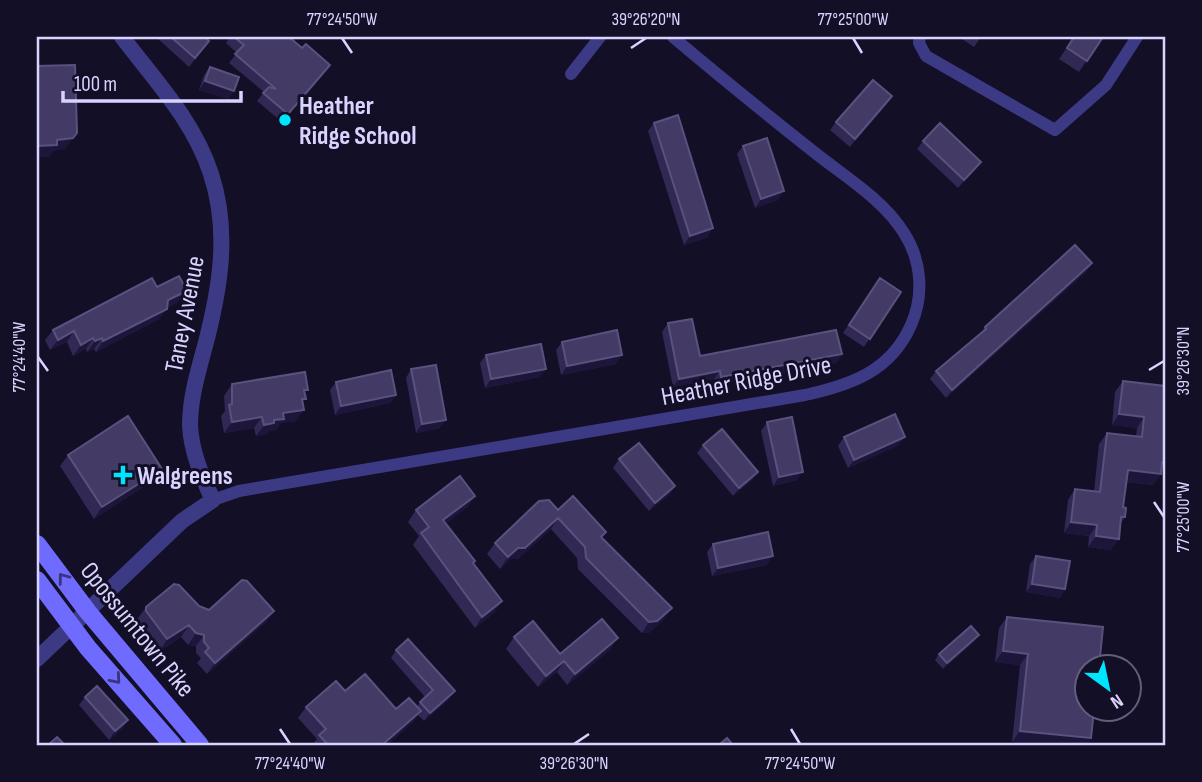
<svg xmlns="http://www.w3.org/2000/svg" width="1202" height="782" viewBox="0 0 1202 782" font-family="'Sofia Sans Condensed',sans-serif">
<rect width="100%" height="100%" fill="#130f26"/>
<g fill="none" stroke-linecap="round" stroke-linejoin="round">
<path stroke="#3d3a85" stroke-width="12" d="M920,37L919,43L926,56L1055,130L1106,85L1137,37
M571,74L600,37
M213,500L239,491L805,395C851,385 891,371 911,325C924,296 922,261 904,233C884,200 844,176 814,152C766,114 719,76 673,37"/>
<path stroke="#3d3a85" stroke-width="16" d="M122,37C155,80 194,121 211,174C230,232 220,289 205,346C198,372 190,398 190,425C191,451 202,477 213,500
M37,659L182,521L213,500"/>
<path stroke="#6f6bff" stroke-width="18" d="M37,544L88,612L200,745
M37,580L88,648L173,745"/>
</g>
<path fill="#312854" d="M156,37H205L209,41L189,67Z
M227,37H289L302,48L330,65L324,73L282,122L257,101L264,92L229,63L237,53L226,43L229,38Z
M959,37H981L974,47Z
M1074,37H1103L1079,72L1059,59Z
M210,67L234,91L228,99L199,90L204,75Z
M892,96L886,105L850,147L830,130L836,122Z
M654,123L708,237L684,245L648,131Z
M923,141L981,162L975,170L958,188L917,149Z
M743,146L778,200L755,208L737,154Z
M1092,263L1086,272L946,398L930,379L936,371L980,335L985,327Z
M880,278L901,292L864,347L843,333Z
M157,287L179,301L167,308L159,319L96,352L94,349L87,352L86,349L73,356L67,342L50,350L45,340L53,330Z
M668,323L700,356L842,354L836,363L715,386L714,379L673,387L662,332Z
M562,342L616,364L561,375L556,350Z
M486,355L540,377L485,388L480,363Z
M411,369L440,428L416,433L406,378Z
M1123,381L1164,453H1165V464L1161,469V474L1153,485L1126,482L1123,507L1125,517L1120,524L1111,550L1088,547L1089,536L1064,533L1068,500L1075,489L1094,491L1099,444L1107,433L1136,436L1137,428L1112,425L1115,392Z
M336,382L396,395L390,403L335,415L330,390Z
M232,384L305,394L296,421L281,423L276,430L269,431L266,434L256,436L254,428L224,433L221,416L225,411L224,396Z
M767,422L797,480L773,486L761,431Z
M844,437L899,445L848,468L838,446Z
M703,445L758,472L752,480L733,496L697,453Z
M68,455L154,480L94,519L60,466Z
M619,459L675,486L669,495L649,511L613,468Z
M475,496L467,507L445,524L475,561L473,564L495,612L475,628L413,545L419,536L408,522L416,510Z
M558,510L602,538L664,619L649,633H642L578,569L577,558L551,529L518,559H510L500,569L487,554L495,543Z
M713,544L767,565L712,576L707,552Z
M1036,556L1065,589L1060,598L1026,592L1030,564Z
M199,606L209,610L274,611L266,622L207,674L197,663L201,658L196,653V646L188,645L181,637L160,651L138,622V618L146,607Z
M1007,617L1091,738L1086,745H1045L1012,742L1020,665L995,662L999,628Z
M514,637L560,654L610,650L567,685L557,672L538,687L506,649Z
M975,641L943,669L935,660L939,654Z
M396,650L449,699L424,721L418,715L413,722L387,745H312L317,739L298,718L306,707L345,691L396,709L417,706L425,697L391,658Z
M85,697L128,720L122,729L109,740L79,705Z"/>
<path fill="#1d163a" d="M330,65L324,73L282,122L288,114Z
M205,81L234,91L228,99L199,90Z
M892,96L886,105L850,147L855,139Z
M77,133L65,149L54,151L49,157H37V146Z
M981,162L975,170L958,188L964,180Z
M784,191L778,200L755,208L761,199Z
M713,228L708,237L684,245L690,236Z
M1092,263L1086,272L946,398L952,390Z
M187,291L179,301L161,311L168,300Z
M167,309L159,319L96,352L103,341Z
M74,331L67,342L50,350L58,340Z
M93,338L86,349L73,356L81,345Z
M102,338L94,349L87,352L95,341Z
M842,354L836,363L715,386L721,377Z
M622,355L616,364L561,375L567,366Z
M546,369L540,377L485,388L491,379Z
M720,371L714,379L673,387L679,379Z
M396,395L390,403L335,415L341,406Z
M304,410L296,421L281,423L276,430L269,431L266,434L256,436L264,425L274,420L283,413Z
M1119,414L1144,417L1137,428L1112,425Z
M262,417L254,428L224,433L232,422Z
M446,420L440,428L416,433L422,424Z
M905,437L899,445L848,468L854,460Z
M1162,462L1165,463V464L1159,474H1161L1153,485L1120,481L1128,470Z
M162,469L154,480L94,519L102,507Z
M758,472L752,480L733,496L739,488Z
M803,472L797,480L773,486L779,477Z
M675,486L669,495L649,511L655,503Z
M475,496L467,507L435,532L443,520Z
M558,518L551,529L518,559H510L500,569L508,557L518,548Z
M1071,522L1097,525L1089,536L1064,533Z
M1096,536L1119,539L1111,550L1088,547Z
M773,556L767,565L712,576L718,568Z
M1032,584L1065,589L1060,598L1026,592Z
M502,601L495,612L475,628L482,617Z
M672,608L664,619L649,633H642L649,622Z
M274,611L266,622L207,674L215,663Z
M189,625L181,637L160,651L167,639Z
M196,633L204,635L196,646L188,645Z
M979,635L975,641L943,669L947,663Z
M618,638L610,650L567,685L575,674Z
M1003,651L1028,654L1020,665L995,662Z
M564,661L557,672L538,687L546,676Z
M455,691L449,699L424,721L430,713Z
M421,711L413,722L387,745H382Z
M128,720L122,729L109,740L115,731Z
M1020,731L1091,738L1086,745H1045L1012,742Z"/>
<path fill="#433a66" stroke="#5a527e" stroke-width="2" d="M171,37H205L209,41L195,58Z
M234,37H289L302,48L306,44L330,65L288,114L263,93L269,87L276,89L235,54L244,45Z
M1074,37H1103L1087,61L1067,48Z
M75,65L77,133L73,138L57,140V145L37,146V66Z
M210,67L239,77L234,91L205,81Z
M873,80L892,96L855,139L836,122Z
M678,115L713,228L690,236L654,123Z
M940,123L981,162L964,180L923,141Z
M767,138L784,191L761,199L743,146Z
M1075,245L1092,263L952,390L936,371L986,329L985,327Z
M179,276L187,291L168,300L167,309L103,341L102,338L95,341L93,338L81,345L74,331L58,340L53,330L152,278L157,287Z
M880,278L901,292L870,339L849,325Z
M692,319L700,356L836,330L842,354L721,377L720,371L679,379L668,323Z
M617,330L622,355L567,366L562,342Z
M541,344L546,369L491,379L486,355Z
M436,365L446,420L422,424L411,369Z
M391,370L396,395L341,406L336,382Z
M305,372L308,390H304L306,399H302L304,410L283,413L284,419L274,420V423L264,425L262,417L232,422L229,405L232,404V384Z
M1123,381L1165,386V442L1164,453H1165V463L1162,462L1161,474L1128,470L1123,507L1126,508L1125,517H1121L1119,539L1096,536L1097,525L1071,522L1075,489L1100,492L1107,433L1142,437L1144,417L1119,414Z
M895,414L905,437L854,460L844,437Z
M128,416L162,469L102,507L68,455Z
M792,417L803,472L779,477L767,422Z
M722,429L758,472L739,488L703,445Z
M639,443L675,486L655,503L619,459Z
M460,476L475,496L443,520L475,561L473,563L502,601L482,617L421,533L429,527L416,510Z
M573,496L606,532L601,537L672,608L657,621L649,622L586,558L585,547L558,518L525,548H518L508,557L495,543L539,501L549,500L558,510Z
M768,532L773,556L718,568L713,544Z
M1036,556L1070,561L1065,589L1032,584Z
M242,580L247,581L274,611L215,663L205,652L209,648L204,642V635L196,633L189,625L167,639L146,611V607L174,584L179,585L199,606L209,610Z
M1007,617L1103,627L1099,667H1087V709H1094L1091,738L1020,731L1028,654L1003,651Z
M602,619L618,638L575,674L564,661L546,676L514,637L533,621L560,654Z
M971,626L979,635L947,663L939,654Z
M408,639L455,691L430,713L420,702L433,690L396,650Z
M365,674L396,709L409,698L421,711L382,745H340L338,744L337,745H328L319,735L326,729L306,707L336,681L345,691Z
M97,686L128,720L115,731L85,697Z
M57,737L65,745H48Z
M727,738L733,745H719Z"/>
<defs><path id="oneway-chevron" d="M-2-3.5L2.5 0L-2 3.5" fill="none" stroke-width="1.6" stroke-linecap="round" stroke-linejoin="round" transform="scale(1.75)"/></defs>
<g stroke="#38347d">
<use href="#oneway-chevron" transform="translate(63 578) rotate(-127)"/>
<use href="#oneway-chevron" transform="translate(116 679) rotate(49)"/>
</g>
<path fill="none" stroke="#d9d4ff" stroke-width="2.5" d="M342,38L352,53M853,38L862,53M631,48L646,38M38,357L48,371M1149,370L1164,361M1154,502L1164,517M280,729L290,744M791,729L800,744M574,744L589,734"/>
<g fill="#00e5ff" stroke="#130f26" stroke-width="2.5">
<circle cx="285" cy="120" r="7"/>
<path d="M119.5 464.5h7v7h7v7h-7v7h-7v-7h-7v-7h7z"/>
</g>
<g text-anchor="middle" stroke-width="6" stroke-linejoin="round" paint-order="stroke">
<g font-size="26" font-weight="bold" fill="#d9d4ff" stroke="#130f26" text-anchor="start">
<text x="299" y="114">Heather<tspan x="299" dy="30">Ridge School</tspan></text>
<text x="137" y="484">Walgreens</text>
</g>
<g font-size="26" fill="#d9d4ff" stroke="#130f26">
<text transform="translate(184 314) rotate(-79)" y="9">Taney Avenue</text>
<text transform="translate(746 380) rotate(-11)" y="9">Heather Ridge Drive</text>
<text transform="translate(138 629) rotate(51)" y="9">Opossumtown Pike</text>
</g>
</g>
<rect width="1202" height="782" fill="none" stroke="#130f26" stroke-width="77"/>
<g transform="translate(1108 688) rotate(147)"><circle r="33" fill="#130f26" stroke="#625e7d" stroke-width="2"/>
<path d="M0-5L12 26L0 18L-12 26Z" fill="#00e5ff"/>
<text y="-10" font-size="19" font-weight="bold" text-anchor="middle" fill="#d9d4ff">N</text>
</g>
<path d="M63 91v10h178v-10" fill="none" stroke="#d9d4ff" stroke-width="3.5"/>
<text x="74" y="91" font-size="21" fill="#d9d4ff" stroke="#130f26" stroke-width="5" paint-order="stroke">100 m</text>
<rect x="38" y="38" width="1126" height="706" fill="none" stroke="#d9d4ff" stroke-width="2.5"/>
<g font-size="18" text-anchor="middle" fill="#d9d4ff">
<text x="342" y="25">77°24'50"W</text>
<text x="646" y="25">39°26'20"N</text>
<text x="853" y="25">77°25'00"W</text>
<text transform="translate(19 357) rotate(-90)" y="6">77°24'40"W</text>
<text transform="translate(1183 361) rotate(-90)" y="6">39°26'30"N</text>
<text transform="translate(1183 517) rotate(-90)" y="6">77°25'00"W</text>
<text x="290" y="769">77°24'40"W</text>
<text x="574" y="769">39°26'30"N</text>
<text x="800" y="769">77°24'50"W</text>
</g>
</svg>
